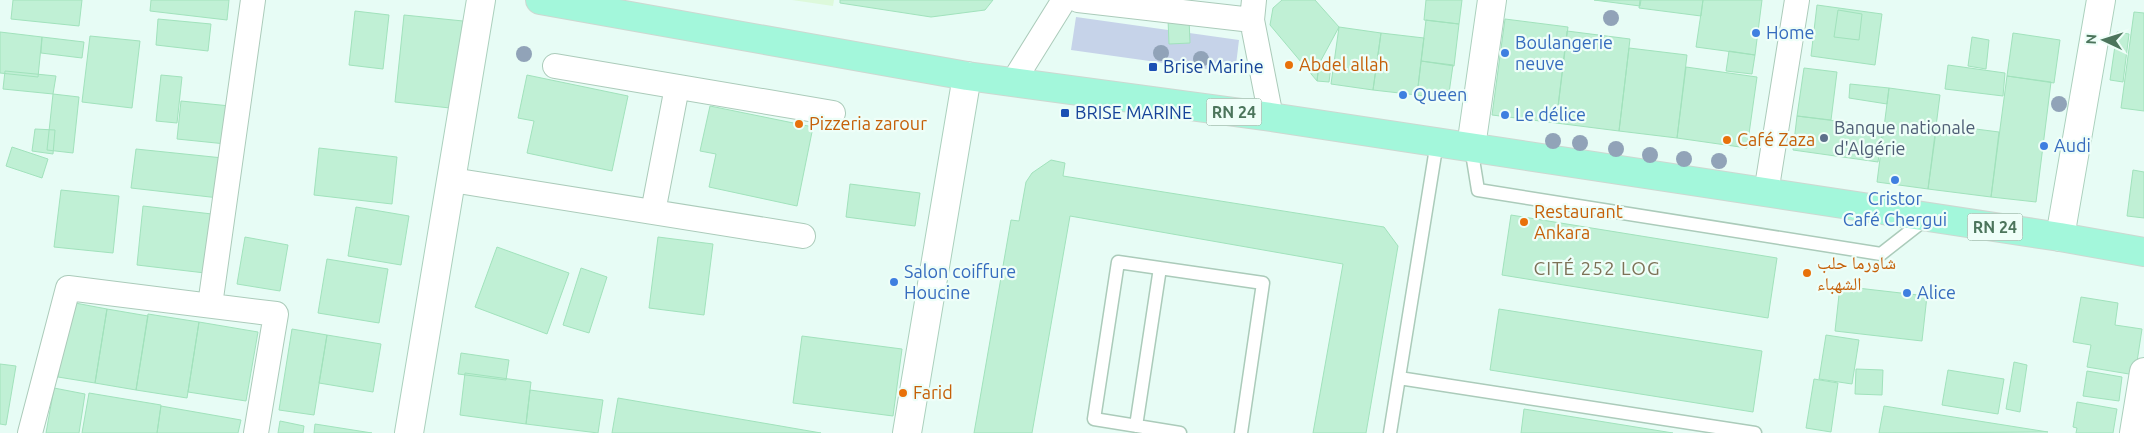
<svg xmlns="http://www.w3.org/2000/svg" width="2144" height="433" viewBox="0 0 2144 433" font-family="Ubuntu,'Noto Naskh Arabic',sans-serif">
<rect width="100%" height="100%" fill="#e7fcf5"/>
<path fill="#ddf9db" d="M792,0H834L833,6Z"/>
<path fill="#c6d3e9" d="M1076,17L1239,40L1235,73L1071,50Z"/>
<path fill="#c0f0d5" stroke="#a1e2bc" d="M13,0H82L79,26L11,19Z
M151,0H229L227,20L150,11Z
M840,0H993L985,10L931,17L840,3Z
M1282,0H1315L1339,27L1319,64L1317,81L1270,25L1273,8Z
M1426,0H1462L1459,24L1424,20Z
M1594,0H1641L1640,6Z
M1640,0H1703L1701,16L1639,8Z
M1703,0H1762L1755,55L1696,47Z
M1817,5L1882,14L1875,65L1811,56Z
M1838,10L1862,14L1859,40L1834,37Z
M355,11L389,15L383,69L349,65Z
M2134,12L2144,13V111L2121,108Z
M404,15L463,21L450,108L395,102Z
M1189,18L1190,43L1169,44L1168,19Z
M158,19L211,24L208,51L156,45Z
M1505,19L1568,27L1556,123L1492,115Z
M1426,20L1459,24L1454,66L1421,61Z
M1339,27L1381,33L1373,90L1331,84Z
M1567,31L1630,39L1619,131L1556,123Z
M0,32L42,37L38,77L0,73Z
M2117,32L2129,34L2123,82L2110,80Z
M1381,33L1424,38L1417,95L1373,90Z
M2013,33L2060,40L2054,83L2007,76Z
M90,36L140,41L132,108L82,102Z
M42,37L84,42L82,58L41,53Z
M1972,37L1989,40L1986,69L1968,66Z
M1629,48L1687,55L1677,138L1619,131Z
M1729,51L1755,55L1752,74L1726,71Z
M1421,61L1453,65L1448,100L1417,95Z
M1319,64L1331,66L1329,82L1317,81Z
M1948,65L2005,73L2003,96L1945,89Z
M1686,67L1757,77L1747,148L1677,138Z
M1804,68L1837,72L1831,120L1797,116Z
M5,71L56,76L53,94L3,89Z
M161,75L182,77L177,123L156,121Z
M527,75L628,96L612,171L527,153L534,121L518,118Z
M2007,76L2051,82L2036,202L1991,197Z
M1850,84L1889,88L1887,104L1849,98Z
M1889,88L1940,95L1928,189L1877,182Z
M53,94L79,97L73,153L47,150Z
M181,101L230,106L226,144L177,139Z
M710,106L813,127L797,206L709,187L716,154L700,151Z
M1797,116L1883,127L1878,162L1793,150Z
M1937,124L1999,132L1991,197L1928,189Z
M35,129L55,130L53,154L32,151Z
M12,147L48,159L42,178L6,166Z
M319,148L397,157L392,204L314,195Z
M136,149L223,158L219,198L131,188Z
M1051,160L1065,163L1063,176L1384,227L1398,246L1366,433H1313L1343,264L1070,216L1032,433H974L1011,220L1019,221L1026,182L1032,173Z
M2133,170L2144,172V218L2127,216Z
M850,184L920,193L915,226L846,217Z
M61,190L119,196L113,253L54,247Z
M143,206L212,214L205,273L137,265Z
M356,207L409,216L401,265L348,256Z
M1511,215L1777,258L1768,318L1502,275Z
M245,237L288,245L280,291L237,284Z
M658,237L713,244L704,315L649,308Z
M497,247L569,273L547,334L475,307Z
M327,259L388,269L379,323L318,313Z
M581,268L607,277L589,333L563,325Z
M1840,286L1927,296L1922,341L1835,331Z
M2081,297L2118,303L2115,325L2142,329L2135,375L2087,367L2091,345L2073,342Z
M70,302L107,309L95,383L58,377Z
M107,309L148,316L136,390L95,383Z
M1499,309L1762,351L1753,412L1490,370Z
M148,314L199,322L187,398L136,390Z
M199,322L258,332L246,401L188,392Z
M292,329L327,335L314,415L279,410Z
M327,335L381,344L373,392L319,383Z
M1826,335L1859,340L1852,384L1819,379Z
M802,336L902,349L893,416L793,403Z
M461,353L509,360L506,380L458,374Z
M2014,362L2027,365L2020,412L2006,409Z
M0,364L16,366L6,425L0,424Z
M1856,369L1883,370L1882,395L1855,394Z
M1948,370L2004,379L1998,414L1942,405Z
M2087,371L2122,377L2119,401L2083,396Z
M465,373L531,382L526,424L460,415Z
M1814,379L1838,383L1831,432L1806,428Z
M54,388L85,394L79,433H46Z
M530,390L603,400L598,433L526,424Z
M89,393L161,405L157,433H82Z
M618,398L821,433H612Z
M2077,402L2117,409L2113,433H2076L2077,428L2073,427Z
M161,406L241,420L238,433H157Z
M1884,406L2048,432L1879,433Z
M1524,409L1673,433H1521Z
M280,421L304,426L303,433H278Z
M315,424L372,433H314Z"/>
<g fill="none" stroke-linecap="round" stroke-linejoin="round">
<g stroke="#abcbba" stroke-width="15">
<path id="service" d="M1471,147L1478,190L1881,254L1927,218
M1399,378L1755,433
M1136,426L1160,268
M1180,433L1094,419L1118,262L1263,283L1241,433
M1390,433L1437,142"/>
</g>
<g stroke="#abcbba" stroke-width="26">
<path id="minor" d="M1078,0L1252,20
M1254,0L1252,20L1271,117
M555,66L833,113
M1013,82L1064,0
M452,180L803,236
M1766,193L1797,0
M653,212L677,87
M210,305L253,0
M30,433L68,288L276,314L256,433"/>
</g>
<g stroke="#abd0bd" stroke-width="30">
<path id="secondary" d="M1471,147L1492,0
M2060,237L2101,0
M409,433L481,0
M907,433L967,76
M2134,433L2144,372"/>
</g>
<g stroke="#cdd8d1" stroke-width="30">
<path id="primary" d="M540,0L967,76L1271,117L2060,237L2144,252"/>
</g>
<use href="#service" stroke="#fff" stroke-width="12"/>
<use href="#minor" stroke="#fff" stroke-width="24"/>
<use href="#secondary" stroke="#fff" stroke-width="28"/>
<use href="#primary" stroke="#a3f7db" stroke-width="28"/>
</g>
<g fill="#91a3b8">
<circle cx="1611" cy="18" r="8"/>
<circle cx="1161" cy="53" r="8"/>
<circle cx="524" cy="54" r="8"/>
<circle cx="1201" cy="59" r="8"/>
<circle cx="2059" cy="104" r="8"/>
<circle cx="1553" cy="141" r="8"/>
<circle cx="1580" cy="143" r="8"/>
<circle cx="1616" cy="149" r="8"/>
<circle cx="1650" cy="155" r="8"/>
<circle cx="1684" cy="159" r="8"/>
<circle cx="1719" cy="161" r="8"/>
</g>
<g fill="#3f7fe0" stroke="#eefef8" stroke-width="2">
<circle cx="1756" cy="33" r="5"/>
<circle cx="1505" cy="53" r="5"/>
<circle cx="1403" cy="95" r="5"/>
<circle cx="1505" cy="115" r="5"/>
<circle cx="2044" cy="146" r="5"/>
<circle cx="1895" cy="180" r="5"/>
<circle cx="894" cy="282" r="5"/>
<circle cx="1907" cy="293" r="5"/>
</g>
<g fill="#e8710a" stroke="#eefef8" stroke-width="2">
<circle cx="1289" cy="65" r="5"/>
<circle cx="799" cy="124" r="5"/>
<circle cx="1727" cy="140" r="5"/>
<circle cx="1524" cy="222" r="5"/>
<circle cx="1807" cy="273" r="5"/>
<circle cx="903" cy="393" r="5"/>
</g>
<g fill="#1a4fb4" stroke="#eefef8" stroke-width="2">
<rect x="1148" y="62" width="10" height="10" rx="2.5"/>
<rect x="1060" y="108" width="10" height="10" rx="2.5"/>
</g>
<circle fill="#5c6f8a" stroke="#eefef8" stroke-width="2" cx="1824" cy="138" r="5"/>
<g text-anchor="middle" stroke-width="4.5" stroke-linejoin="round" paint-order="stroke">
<g fill="#eefef8" stroke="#7d9e8b" stroke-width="1">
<rect x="1206.5" y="98.5" width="55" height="27" rx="4"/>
<rect x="1967.5" y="213.5" width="55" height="27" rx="4"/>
</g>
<g font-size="16" font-weight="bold" fill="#4c755c">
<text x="1234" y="118">RN 24</text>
<text x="1995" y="233">RN 24</text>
</g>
<g font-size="18" fill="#366cbe" stroke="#eefef8" text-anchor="start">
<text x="1766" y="39">Home</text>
<text x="1515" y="49">Boulangerie<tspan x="1515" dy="21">neuve</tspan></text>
<text x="1413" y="101">Queen</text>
<text x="1515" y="121">Le délice</text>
<text x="2054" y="152">Audi</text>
<text x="1895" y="205" text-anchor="middle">Cristor<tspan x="1895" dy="21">Café Chergui</tspan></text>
<text x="904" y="278">Salon coiffure<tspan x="904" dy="21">Houcine</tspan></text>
<text x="1917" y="299">Alice</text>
</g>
<g font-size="18" fill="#c56008" stroke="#eefef8" text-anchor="start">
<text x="1299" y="71">Abdel allah</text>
<text x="809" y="130">Pizzeria zarour</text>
<text x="1737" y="146">Café Zaza</text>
<text x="1534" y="218">Restaurant<tspan x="1534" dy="21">Ankara</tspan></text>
<text x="1817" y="269">شاورما حلب<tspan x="1817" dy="21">الشهباء</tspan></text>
<text x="913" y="399">Farid</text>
</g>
<g font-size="18" fill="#164399" stroke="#eefef8" text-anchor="start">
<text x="1163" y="73">Brise Marine</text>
<text x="1075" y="119">BRISE MARINE</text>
</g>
<g font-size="18" fill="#4e5e75" stroke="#eefef8" text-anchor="start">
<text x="1834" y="134">Banque nationale<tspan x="1834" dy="21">d'Algérie</tspan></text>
</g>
<g font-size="19" letter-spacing="1" fill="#7d7257" stroke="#eefef8">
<text x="1597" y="275">CITÉ 252 LOG</text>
</g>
</g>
<g transform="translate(2104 40) rotate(274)" stroke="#eefef8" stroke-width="4" paint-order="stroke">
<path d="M0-4L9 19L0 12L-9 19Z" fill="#4c755c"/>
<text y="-8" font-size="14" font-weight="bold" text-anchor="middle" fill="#4c755c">N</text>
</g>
</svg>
